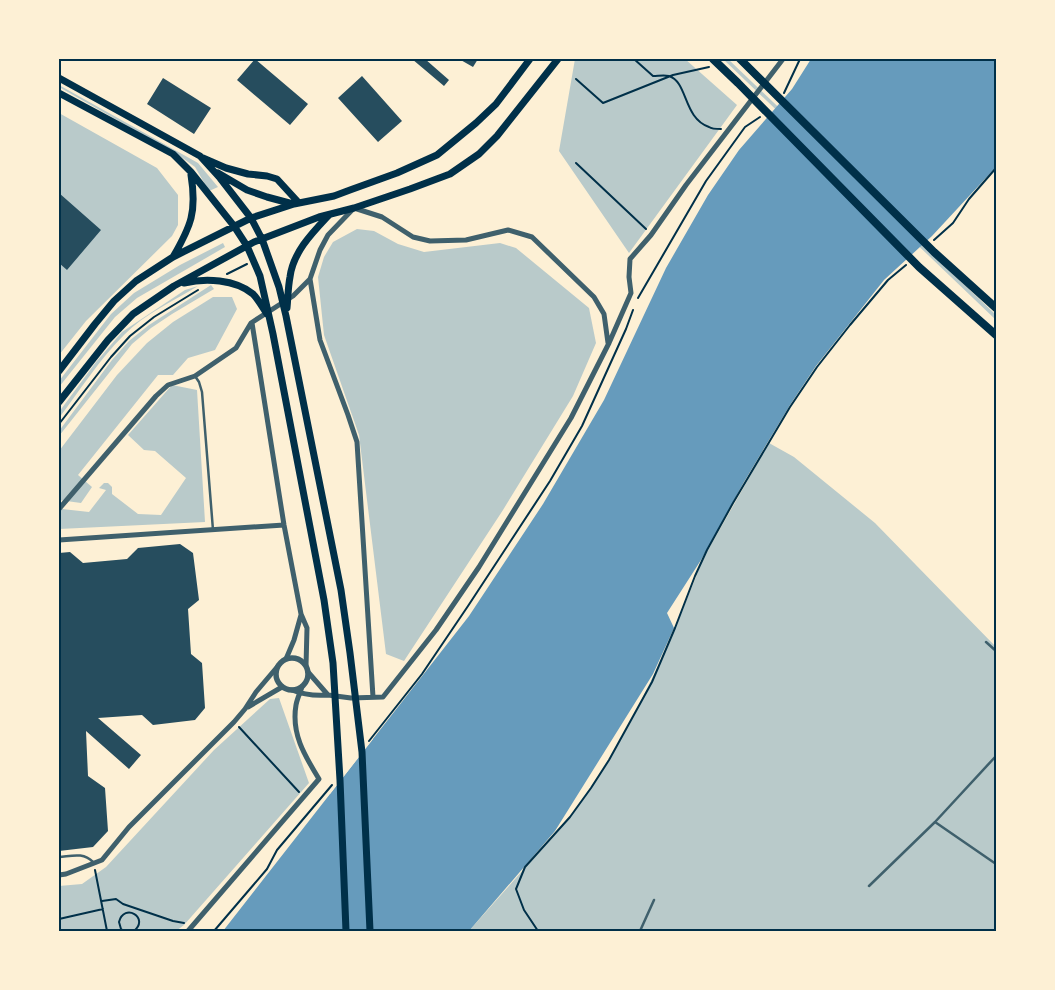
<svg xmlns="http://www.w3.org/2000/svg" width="1055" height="990" viewBox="0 0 1055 990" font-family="Helvetica,sans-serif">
<rect width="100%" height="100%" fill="#fdf0d5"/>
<path fill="#b9caca" d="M575,59H685L737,105L629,253L559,151Z
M723,59H728L996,315V320Z
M59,85L198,163L218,187L209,191L195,167L177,154L59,87Z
M59,113L157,168L178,195V225L172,236L86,321L59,355V284L61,282L59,274Z
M357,229L374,231L398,244L424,252L500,243L516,248L589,308L596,343L573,396L503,510L404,661L386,654L359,435L324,335L318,277L324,257L333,242Z
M223,243L225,247L137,298L115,317L59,387V381L111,314L134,293L180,265Z
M211,285L214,289L172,314L151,328L132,344L59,436V431L112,360L129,341L149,325Z
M198,286C174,301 144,314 124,335C99,360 80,390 59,418V412L96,362L122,332L185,290Z
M213,297H232L237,309L215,350L188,358L173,375H158L78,475L92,487L81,503L59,500V451L117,375L147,343L173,322Z
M172,385L197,390L205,522L59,529V514L62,509L89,512L106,490L99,488L104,483H108L112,487V494L138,514L161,515L186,478L155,451L144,450L128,435Z
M769,443L794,457L875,523L996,647V931H469L570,817L605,766L635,713L668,646L704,557Z
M279,698L309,783L184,925L176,931H59V886L82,884L106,867L214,750L270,699Z"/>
<path fill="#669bbc" d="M811,59H996V167L932,236L884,280L816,366L790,405L744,482L701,560L667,613L674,628L653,674L555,831L469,931H223L469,616L543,504L604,400L666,268L708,195L739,150L792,89Z"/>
<path fill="#fdf0d5" d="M372,736L373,739L330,794L329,791Z"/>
<path fill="#264d5e" d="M255,59L308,104L290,125L237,80Z
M412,59H425L449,80L444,86Z
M459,59H478L473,67Z
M362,76L402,121L378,142L338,98Z
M163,78L211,108L194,134L147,104Z
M59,193L101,230L67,270L59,263Z
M180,544L193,553L199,600L188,609L191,654L202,663L205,708L195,720L153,725L142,715L98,718L141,755L129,769L86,731L88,776L105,788L108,831L93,847L59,851V553L70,552L83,563L127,559L138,548Z"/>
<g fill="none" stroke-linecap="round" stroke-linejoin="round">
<path stroke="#003049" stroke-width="2" d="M634,59L653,76C658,76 664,75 669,76C688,82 683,118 709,127C712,129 717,129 721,129
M576,79L603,103L673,75L709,67
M784,93L800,59
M576,163L646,229
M934,240L953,223L969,199L996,168
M227,274L247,264
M638,298L706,181L745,127L760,117
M59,424L111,357L130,336L154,317L198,290
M239,727L299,792
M369,741L422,674L468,606L550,481L582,426L626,329L633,310
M95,870L107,931
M102,901L116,899L123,904L173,921L184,923
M59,919L103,909
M59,926L60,931
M124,931L121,929L119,922C124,902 150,918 134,931
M214,931L267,869L277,850L332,785
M538,931L524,910L516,889L525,867L570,817L591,788L609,760L652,682L675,628L695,576L707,550L733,503L790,407L817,367L850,325L888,280L906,265"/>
<path stroke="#3f606c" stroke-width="2.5" d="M195,376L199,382L202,392L213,530
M986,642L996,651
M935,822L996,864
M59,857C72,856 83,852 93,862
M869,886L935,822L996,756
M640,931L654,900"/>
<path stroke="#3f606c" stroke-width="5" d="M310,279L320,340L348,415L357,442L373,697
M252,323L284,525L301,614L307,628L306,666
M59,509L156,396L168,385L195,376L236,348L251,323L293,296L310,279L320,250L328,235L354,208L382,217L413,237L430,241L466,240L508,230L532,237L594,297L604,314L608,343
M59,540L284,525
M286,659L294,640L301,615
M292,690C304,695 315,696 328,695L308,672
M328,695L351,698L383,697L436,630L479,567L571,418L609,343L631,293L629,277L630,259L651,235L686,185L783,59
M248,707L282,687
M59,875L66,874L102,860L129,827L234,722L245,709L256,692L278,666
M188,931L319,779C305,756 291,734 296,705C297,699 300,693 302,687"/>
<path stroke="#3f606c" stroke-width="5.5" d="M276 674a16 16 0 1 1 32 0a16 16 0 1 1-32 0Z"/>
<path stroke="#003049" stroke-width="7" d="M59,78L200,156L220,178L251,218L262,239L279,287L286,316L341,590L350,653L362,752L370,931
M59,93L173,154L191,172L234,226L247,246L260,276L273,334L324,600L333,663L340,780L346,931
M203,158L226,168L248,174L267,176L277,179L299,203
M218,173L247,190L267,197L293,204
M173,257C191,226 197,212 191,175
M184,283C205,278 235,279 253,294C258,299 263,308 267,314
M287,308C288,298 288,287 290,277C293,252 313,232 329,215
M59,371L95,324L114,301L136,281L173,257L251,218L294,204L334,196L350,190L397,173L437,155L476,123L496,104L530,59
M59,402L108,340L133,314L174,286L254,242L319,217L354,208L410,189L450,174L479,154L497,136L558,59"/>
<path stroke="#003049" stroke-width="8" d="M713,59L738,83L919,267L996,335
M740,59L934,252L996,308"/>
</g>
<rect width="1055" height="990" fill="none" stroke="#fdf0d5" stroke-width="120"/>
<rect x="60" y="60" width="935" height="870" fill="none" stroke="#003049" stroke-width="2"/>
</svg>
